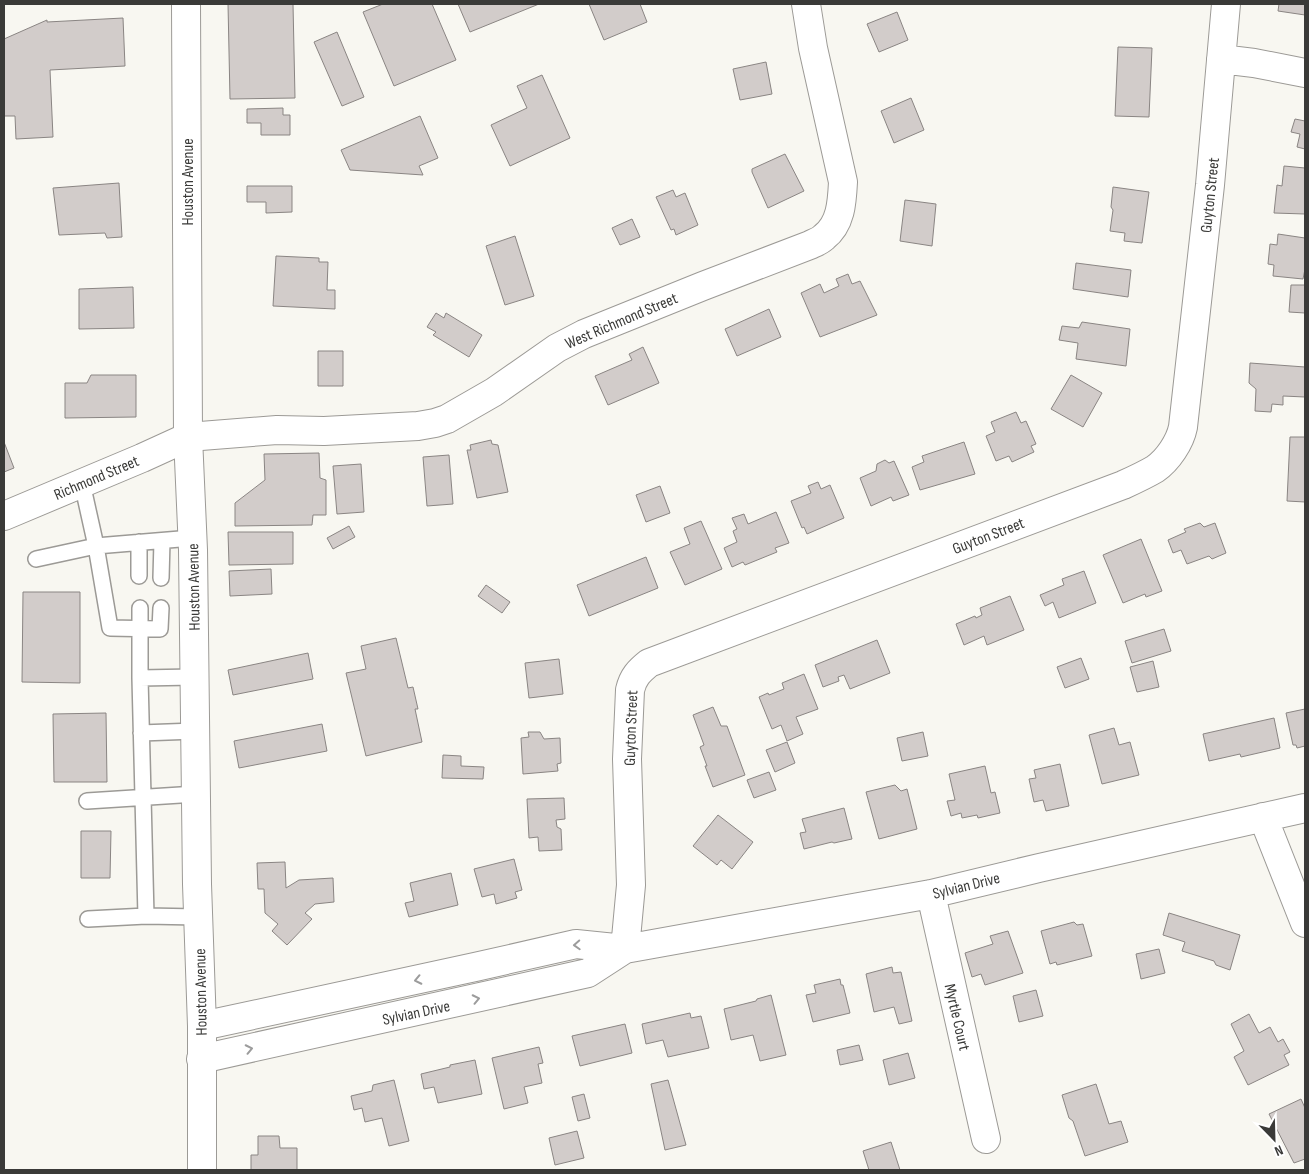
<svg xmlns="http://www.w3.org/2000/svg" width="1309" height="1174" viewBox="0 0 1309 1174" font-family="'Sofia Sans Condensed',sans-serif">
<rect width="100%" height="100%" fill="#f8f7f1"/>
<path fill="#d2ccca" stroke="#8a8583" d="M228,4H293L295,98L230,99Z
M383,4H432L456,60L394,86L363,12Z
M458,4H539L470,32Z
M589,4H640L647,22L604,40Z
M1279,4H1305V15L1278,11Z
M897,12L908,40L879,52L867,24Z
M123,18L125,66L50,70L53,137L16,139L15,116H4V39L47,20V22Z
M337,32L364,97L342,106L314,42Z
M1118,47L1152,48L1149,117L1115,116Z
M766,62L772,94L740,100L733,69Z
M542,75L570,138L510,166L491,125L527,108L517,86Z
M911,98L924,130L894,143L881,111Z
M283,108V115H290V135H261V123H247V109Z
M420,116L438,158L419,166L423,175L350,170L341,150Z
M1295,119L1305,121V149L1297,147L1300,134L1291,132Z
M785,154L804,191L768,208L752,172V169Z
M1284,166L1305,168V214L1274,213L1277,185L1282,186Z
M119,183L122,237L107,238L105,233L59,235L53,188Z
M247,186H292V212L266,213V202H247Z
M1113,187L1149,192L1142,243L1124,241L1125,233L1110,231L1113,210L1111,207Z
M673,190L676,197L685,193L698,225L676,235L674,229L671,230L656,197Z
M905,200L936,204L932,246L900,241Z
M632,219L640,237L620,245L612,228Z
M1278,234L1305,238V269L1303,279L1273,276L1274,265L1268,264L1270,244L1277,245Z
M515,236L534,296L505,305L486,246Z
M276,256L319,258V262H328L327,290H335V309L273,306Z
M1076,263L1131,270L1128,297L1073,289Z
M848,274L852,284L860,281L877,315L820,337L801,293L820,284L824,293L839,286L836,279Z
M1291,285H1305V313L1289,312Z
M133,287L134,328L79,329V289Z
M769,309L781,337L737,356L725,329Z
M436,313L444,318L446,313L482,335L469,357L433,335L436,332L427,327Z
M1082,322L1130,329L1126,366L1076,359L1078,343L1059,340L1062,326L1079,328Z
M643,347L659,383L608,405L595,376L632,360L629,354Z
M318,351H343V386H318Z
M1250,363L1305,367V397L1283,396V405L1272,404L1271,412L1255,411L1256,389L1249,383Z
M91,375H136V417L65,418V383H87Z
M1071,375L1102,393L1083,427L1051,409Z
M1016,412L1021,423L1026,421L1036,444L1031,446L1034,452L1012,462L1009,456L996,461L986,436L995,432L991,422Z
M1290,437H1305V502L1287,501Z
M491,440L492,444L498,445L508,492L477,498L467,450H471L470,445Z
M4,442L14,468L4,472Z
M964,442L975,474L920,490L912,467L924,462L922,456Z
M319,453L320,478L326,480V515H313L312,525L235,526V503L265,480L264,454Z
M449,455L453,504L427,506L423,457Z
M885,460L889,463L894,461L909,495L893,501L891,497L871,506L860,478L876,471L877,464Z
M361,464L364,512L337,514L333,466Z
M818,482L821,489L830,485L844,518L807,534L804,527L802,528L791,501L811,493L808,486Z
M660,486L670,513L646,522L636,495Z
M776,512L789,543L775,548L777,552L745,565L743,562L732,567L724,548L737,542L733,531L737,529L732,518L744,514L748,524Z
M701,521L722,569L685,585L670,552L690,544L684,528Z
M1200,523L1204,527L1215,523L1226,553L1212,559L1209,556L1187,564L1181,550L1173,553L1168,540L1186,532L1184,529Z
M349,526L355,537L333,549L327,538Z
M228,532H293V564L229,565Z
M1141,539L1162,591L1146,597L1145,594L1123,603L1103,555Z
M646,557L658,588L589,616L577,585Z
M271,569L272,594L230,596L229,571Z
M1084,571L1096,603L1059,618L1053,602L1045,606L1040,595L1064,585L1062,579Z
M486,585L510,602L502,613L478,596Z
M23,592H80V683L22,682Z
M1010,596L1024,630L987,645L984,636L964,645L956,624L975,616L976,618L982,615L980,608Z
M1164,629L1171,651L1132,663L1125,641Z
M396,638L408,688L413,687L418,709H415L422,742L366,756L346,673L366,669L361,646Z
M877,640L890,673L850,689L844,675L838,677L839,681L823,687L815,665Z
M308,653L313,679L233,695L228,670Z
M1081,658L1089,679L1065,688L1057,667Z
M559,659L563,694L529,698L525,663Z
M1153,661L1159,687L1137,692L1130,667Z
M804,674L818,709L796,717L803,734L787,741L781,725L772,729L759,697L768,693L769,695L784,689L782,683Z
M713,707L721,726H727L745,775L713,787L705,766H707L700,747L704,745L693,715Z
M1305,709V746L1297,748L1296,745H1293L1286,713Z
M106,713L107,782H54L53,714Z
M1274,718L1280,748L1241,757L1240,754L1209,761L1203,734Z
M322,724L327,751L239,768L234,741Z
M1114,728L1119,745L1130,742L1139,775L1102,784L1089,735Z
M528,732H540L544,739L560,738L561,763L557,764L558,771L523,774L521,738L529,737Z
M923,732L928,756L902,761L897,738Z
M787,742L795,763L775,772L766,750Z
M443,755L461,756V766L484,767L483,779L442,778Z
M1060,764L1069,806L1046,811L1043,800L1034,802L1029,779L1036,778L1034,770Z
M985,766L991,793L995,792L1000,813L978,818L977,815L962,818L961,813L951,816L947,801L955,800L949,774Z
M769,772L776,790L754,798L747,780Z
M895,785L901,791L907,789L917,829L879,839L866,792Z
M564,798L565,819L556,820L557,827L561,829L562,850L539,851L538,837L529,838L527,799Z
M844,808L852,839L834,843L832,842L804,849L800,833L806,832L802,819Z
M718,815L753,842L732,869L721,860L717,865L693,846Z
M81,831H111L110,878H81Z
M514,859L522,890L515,892L517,898L496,904L494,894L482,897L474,869Z
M285,862L286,888L299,880L333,878L334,902L315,904L305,913L312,919L287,945L272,931L278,924L265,913L264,889H258L257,863Z
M451,873L458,905L409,917L405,903L414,901L410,883Z
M1169,913L1240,935L1230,970L1216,965L1214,961L1182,951L1185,942L1163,935Z
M1074,922L1077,925L1083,924L1092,956L1057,965L1056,962L1050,964L1041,931Z
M1008,931L1023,973L985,985L981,974L972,977L965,953L993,944L990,936Z
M1159,949L1165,973L1141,979L1136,954Z
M892,967L893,973L901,972L912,1021L899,1024L894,1007L874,1012L866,974Z
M840,979L841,985H843L850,1013L813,1022L806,995L816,993L814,985Z
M1036,990L1043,1016L1019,1022L1013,996Z
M771,995L786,1055L760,1061L753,1035L731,1040L724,1009L756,1001L757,999Z
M690,1013L691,1018L701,1016L709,1048L668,1057L663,1040L646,1044L642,1024Z
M1249,1014L1259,1033L1270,1027L1278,1042L1283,1039L1290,1052L1284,1055L1289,1065L1248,1085L1234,1057L1244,1051L1231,1024Z
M625,1024L632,1053L580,1066L572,1036Z
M859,1045L863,1060L840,1065L837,1050Z
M539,1047L543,1063L538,1064L542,1083L524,1087L528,1103L504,1109L492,1058Z
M908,1053L915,1078L889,1085L883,1060Z
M475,1060L482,1094L438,1103L434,1087L424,1089L421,1074L450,1067V1065Z
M394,1080L409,1141L389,1146L382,1118L365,1122L362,1108L354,1110L351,1096L372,1091L373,1085Z
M668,1080L686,1145L665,1150L651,1084Z
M1096,1084L1109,1124L1121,1121L1128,1142L1085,1156L1073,1121L1069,1118L1062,1095Z
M584,1094L590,1118L578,1121L572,1097Z
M1301,1099L1305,1108V1159L1294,1163L1269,1114Z
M577,1131L584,1158L555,1165L549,1138Z
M258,1136H279L280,1148H297V1170H251V1155H258Z
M891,1142L900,1170H869L863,1151Z"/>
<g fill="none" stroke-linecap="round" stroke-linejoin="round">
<g stroke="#9c9a96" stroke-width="18">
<path id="service" d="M82,483L96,546L192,538
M139,542V576
M36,559L96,546L110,628L160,629L161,608
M161,578L162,541
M140,608V678L194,677
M140,678L146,916L198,917
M141,733L195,731
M87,801L196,794
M88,919L146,916"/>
</g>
<g stroke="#9c9a96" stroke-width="30">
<path id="minor" d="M1221,59L1254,63L1305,73
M4,516L142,458L188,437L277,430L324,431L418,426L435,423L447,419L494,392L557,348L584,334L703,286L810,245C814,243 820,241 824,237C841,224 842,202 843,182L813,48L806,4
M1263,817L1305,923
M931,894L986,1139
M625,949L631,885L627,759L630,690C633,677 639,671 649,663L1123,485C1134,480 1145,475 1155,469C1168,460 1180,442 1183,427L1210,185L1226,4
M202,1026L475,967L576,944L625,949L931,894L1039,868L1305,808
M201,1059L588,973L625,949"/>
</g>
<g stroke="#9c9a96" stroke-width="30">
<path id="tertiary" d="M186,4L188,437L193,550L197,884L202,1026V1170"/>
</g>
<use href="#service" stroke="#fff" stroke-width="15"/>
<use href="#minor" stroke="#fff" stroke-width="28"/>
<use href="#tertiary" stroke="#fff" stroke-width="28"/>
</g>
<defs><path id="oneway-chevron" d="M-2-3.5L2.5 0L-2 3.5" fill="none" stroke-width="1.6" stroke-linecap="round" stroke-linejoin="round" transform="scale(1.25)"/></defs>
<g stroke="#9c9c9c">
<use href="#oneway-chevron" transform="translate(577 945) rotate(177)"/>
<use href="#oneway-chevron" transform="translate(418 980) rotate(168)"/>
<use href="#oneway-chevron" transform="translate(476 999) rotate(-12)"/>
<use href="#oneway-chevron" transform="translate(249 1049) rotate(-12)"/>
</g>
<g text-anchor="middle" stroke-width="4.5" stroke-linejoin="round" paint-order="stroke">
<g font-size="16" fill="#3a3a38" stroke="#fff">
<text transform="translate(187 182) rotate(-90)" y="6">Houston Avenue</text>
<text transform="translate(1209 195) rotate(-84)" y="6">Guyton Street</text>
<text transform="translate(621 320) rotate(-23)" y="6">West Richmond Street</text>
<text transform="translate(96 477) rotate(-23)" y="6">Richmond Street</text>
<text transform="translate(988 535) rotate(-21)" y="6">Guyton Street</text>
<text transform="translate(193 587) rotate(-91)" y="6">Houston Avenue</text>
<text transform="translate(630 728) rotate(-88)" y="6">Guyton Street</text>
<text transform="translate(966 885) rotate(-14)" y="6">Sylvian Drive</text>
<text transform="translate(200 992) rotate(-91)" y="6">Houston Avenue</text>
<text transform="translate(416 1012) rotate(-12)" y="6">Sylvian Drive</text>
<text transform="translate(958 1017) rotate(77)" y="6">Myrtle Court</text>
</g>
</g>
<rect width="1309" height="1174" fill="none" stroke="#3a3a38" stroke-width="10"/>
<g transform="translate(1274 1139) rotate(157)" stroke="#ffffff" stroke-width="4" paint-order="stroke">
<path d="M0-4L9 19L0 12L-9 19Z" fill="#3a3a38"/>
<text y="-8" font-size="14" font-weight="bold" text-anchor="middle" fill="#3a3a38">N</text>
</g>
</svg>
